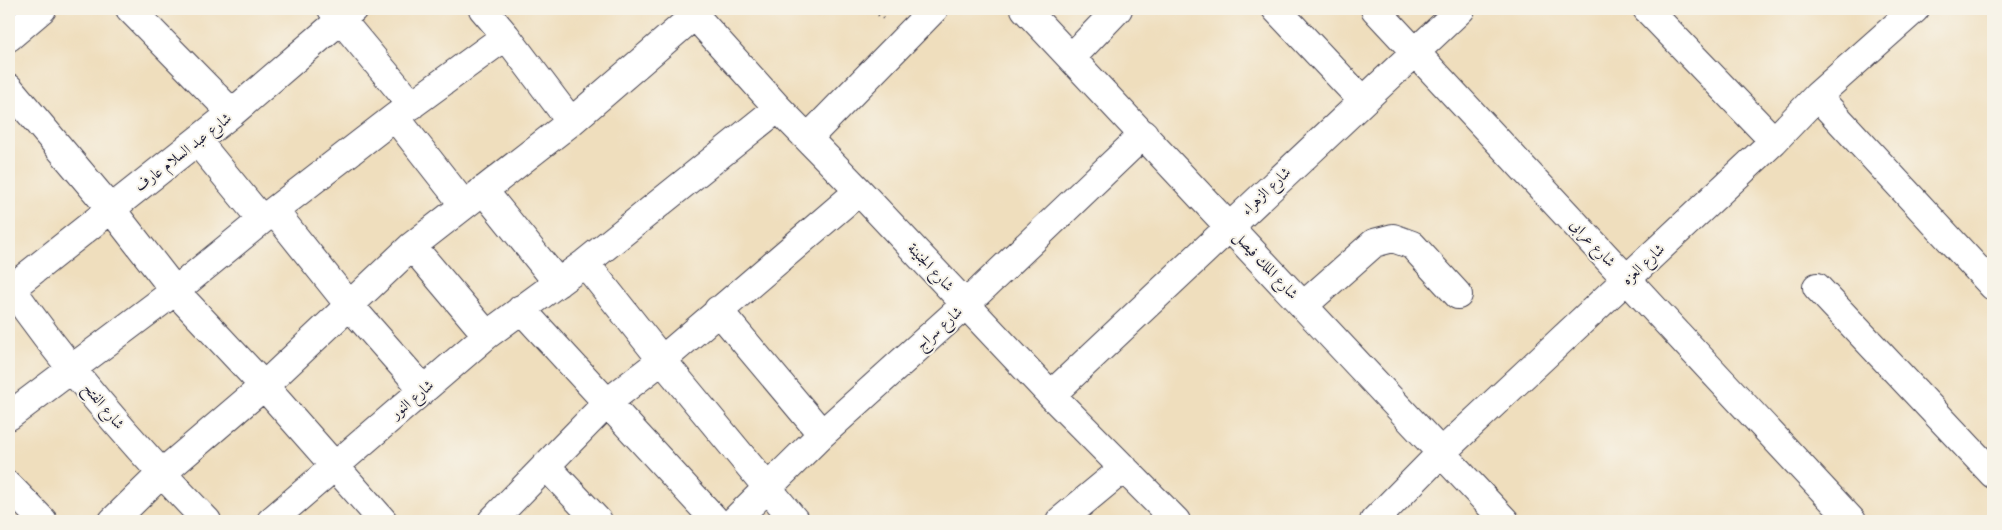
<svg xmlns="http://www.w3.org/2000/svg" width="2002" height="530" viewBox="0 0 2002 530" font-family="'Libre Caslon Text',Amiri,serif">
<rect width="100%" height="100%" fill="#f7f3e8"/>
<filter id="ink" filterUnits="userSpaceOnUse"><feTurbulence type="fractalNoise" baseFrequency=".02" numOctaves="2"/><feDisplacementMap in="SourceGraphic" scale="10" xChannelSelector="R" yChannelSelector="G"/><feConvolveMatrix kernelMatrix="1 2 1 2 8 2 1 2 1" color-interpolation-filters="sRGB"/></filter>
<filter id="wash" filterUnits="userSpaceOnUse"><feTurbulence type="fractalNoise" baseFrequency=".0096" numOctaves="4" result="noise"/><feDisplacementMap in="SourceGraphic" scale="20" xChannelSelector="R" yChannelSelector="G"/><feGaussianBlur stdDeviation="1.12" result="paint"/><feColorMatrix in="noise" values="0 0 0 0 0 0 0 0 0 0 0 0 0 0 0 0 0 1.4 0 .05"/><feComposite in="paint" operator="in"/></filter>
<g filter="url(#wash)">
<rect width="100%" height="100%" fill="#efdebd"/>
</g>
<g filter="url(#ink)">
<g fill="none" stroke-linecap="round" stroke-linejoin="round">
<g stroke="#413e4e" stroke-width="30">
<path id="street" d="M130,9L232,113
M332,9L412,105
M483,9L506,36L571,122
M689,9L778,108L859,191L1051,395L1176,521
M1025,9L1505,521
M1276,9L1362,100
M1375,9L1852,521
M1647,9L1774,141
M9,37L42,9
M1072,57L1118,9
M9,88L111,209L175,291L264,386L383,521
M1817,96L1993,286
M395,117L464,205
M808,138L934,9
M197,141L262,220
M483,190L558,283
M274,211L350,306L423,389
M412,246L487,335
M585,263L662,360L795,521
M9,285C67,369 136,448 207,521
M1817,287L1993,474
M9,290L232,113L353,9
M1304,305L1374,243L1393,238L1412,245L1458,295
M521,309L716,521
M718,310L822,434
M1051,395L1461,9
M9,416L175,291L262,220L395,117L506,36
M547,467L598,521
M9,486L43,521
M113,521L161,474L264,386L412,246L571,122L695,15
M271,521L487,335L585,263L778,108
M492,521L608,402L662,360L859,191
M734,521L822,434L966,304L1144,134
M1060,521L1124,468
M1374,521L1442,452L1774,141L1817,96L1915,9"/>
</g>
<path stroke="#413e4e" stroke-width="3" stroke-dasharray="1 4" stroke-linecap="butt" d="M870,9L884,19"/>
<use href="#street" stroke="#fff" stroke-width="28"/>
</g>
</g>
<g text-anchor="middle" stroke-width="4" stroke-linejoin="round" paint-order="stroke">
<g font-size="15" fill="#22223b" stroke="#f7f3e8">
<text transform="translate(183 152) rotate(-38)" y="5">شارع عبد السلام عارف</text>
<text transform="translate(1266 191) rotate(-44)" y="5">شارع الزهراء</text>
<text transform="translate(1593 243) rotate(47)" y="5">شارع عرابى</text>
<text transform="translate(1643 264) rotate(-43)" y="5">شارع العزه</text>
<text transform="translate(1266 265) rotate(47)" y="5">شارع الملك فيصل</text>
<text transform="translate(931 267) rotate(47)" y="5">شارع الجنينة</text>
<text transform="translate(939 328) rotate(-42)" y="5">شارع سراج</text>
<text transform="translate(412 399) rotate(-40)" y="5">شارع النور</text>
<text transform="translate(104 406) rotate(50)" y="5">شارع الفتح</text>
</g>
</g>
<rect width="2002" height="530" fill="none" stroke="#f7f3e8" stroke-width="30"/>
</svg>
